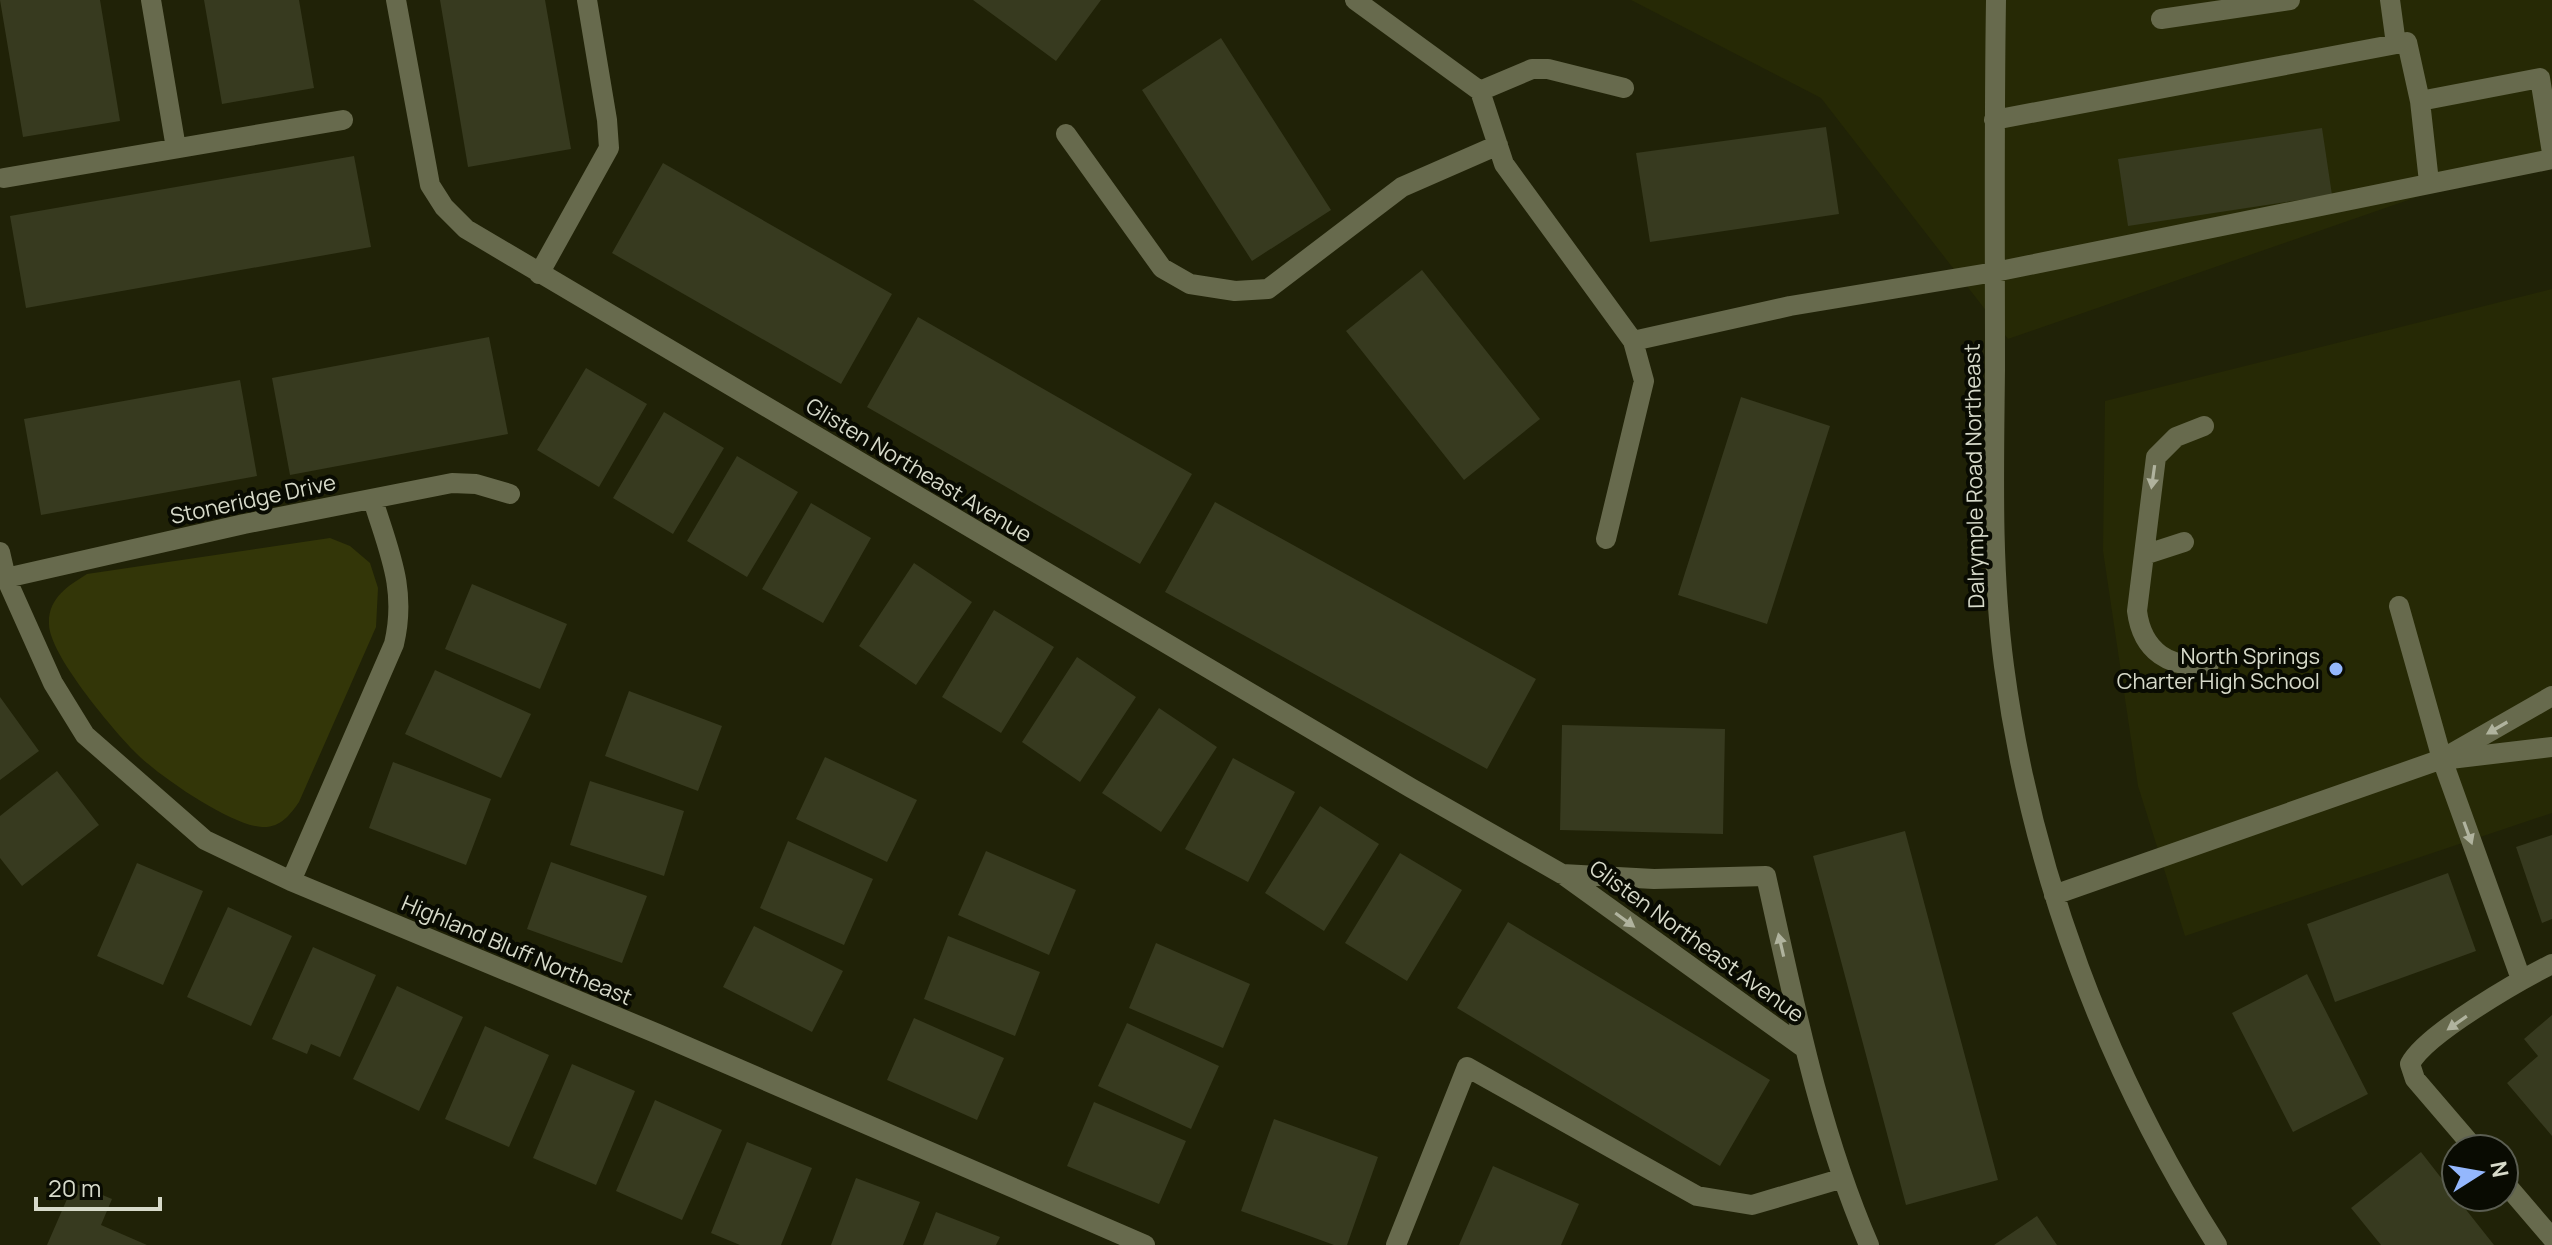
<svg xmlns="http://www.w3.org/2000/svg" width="2552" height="1245" viewBox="0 0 2552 1245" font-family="Manrope,sans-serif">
<rect width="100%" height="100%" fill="#202207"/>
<path fill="#262905" d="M1631,0H2552V150L2008,339L1821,98Z
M2552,289V813L2185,936L2138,786L2103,551L2105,401Z"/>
<path fill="#333608" d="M330,538L350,546L370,563L378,588L376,627L299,802C290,815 280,828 262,827C231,826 154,773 133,750C111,727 49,654 49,624C48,598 68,586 87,574Z"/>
<path fill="#373a1f" d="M0,0H100L120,121L23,137Z
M204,0H299L314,88L222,104Z
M440,0H545L571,149L468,167Z
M973,0H1101L1056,61Z
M1221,38L1331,210L1252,261L1142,90Z
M1826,127L1839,214L1650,242L1636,153Z
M2322,128L2332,195L2128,226L2118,159Z
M354,156L371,247L26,308L10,216Z
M663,163L892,294L841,384L612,253Z
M1422,270L1540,419L1464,480L1346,331Z
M918,317L1192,474L1140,564L867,407Z
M489,337L508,434L290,475L272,378Z
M586,368L647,404L599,487L537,450Z
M240,380L257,476L41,515L24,419Z
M1741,397L1830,426L1767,624L1678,595Z
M664,412L724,448L673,534L613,498Z
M737,456L798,492L747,577L687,541Z
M1215,502L1536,679L1487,769L1165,592Z
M811,503L871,538L823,623L762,589Z
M914,563L972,602L916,685L859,646Z
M472,584L567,624L540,689L445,649Z
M994,610L1054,647L1001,733L942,697Z
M1077,657L1136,697L1080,782L1022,742Z
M435,670L531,714L501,778L405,734Z
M629,691L722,726L698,791L605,756Z
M0,697L39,751L0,780Z
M1159,708L1217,747L1161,832L1102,793Z
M1562,725L1725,729L1723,834L1560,830Z
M825,757L917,800L887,862L796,819Z
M1233,758L1295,792L1248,882L1185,849Z
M393,762L491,799L466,865L369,828Z
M57,771L99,825L22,886L0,858V816Z
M590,781L684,811L664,876L570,845Z
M1320,806L1379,844L1324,931L1265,893Z
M1905,831L1998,1180L1906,1205L1813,856Z
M2552,835V919L2542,923L2516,847Z
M788,841L873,879L844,945L760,908Z
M986,851L1076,890L1049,955L958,915Z
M1400,853L1462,890L1407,981L1345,943Z
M551,862L647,896L622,963L527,929Z
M137,863L203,891L163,985L97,956Z
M2448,873L2476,951L2335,1002L2307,924Z
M228,907L292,936L251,1026L187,997Z
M1508,922L1770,1080L1720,1166L1457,1008Z
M754,926L843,971L812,1032L723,987Z
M948,936L1040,972L1015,1036L924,999Z
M1156,943L1250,984L1223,1048L1129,1008Z
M313,947L376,975L340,1057L311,1044L307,1054L272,1039Z
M2307,974L2368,1094L2293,1132L2232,1013Z
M397,986L463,1017L419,1111L353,1079Z
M2552,1015V1136L2507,1083L2538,1056L2524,1039Z
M914,1018L1004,1058L977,1120L887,1080Z
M1127,1023L1219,1066L1191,1129L1098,1086Z
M485,1026L549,1055L509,1147L445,1119Z
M572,1064L635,1091L596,1185L533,1158Z
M655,1100L722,1130L682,1220L616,1191Z
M1094,1102L1186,1141L1159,1204L1067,1166Z
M1274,1119L1378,1157L1347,1245H1334L1241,1211Z
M747,1142L812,1168L781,1245H740L711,1233Z
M2421,1152L2456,1197L2494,1245H2381L2351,1208Z
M1493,1166L1579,1204L1561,1245H1459Z
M856,1178L920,1202L903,1245H831Z
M74,1183L112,1199L101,1225L147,1245H47Z
M936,1212L1000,1237L996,1245H923Z
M2037,1216L2057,1245H1994Z"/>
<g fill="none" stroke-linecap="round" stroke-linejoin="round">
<path stroke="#676a4d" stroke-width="20" d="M151,0L176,148
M396,0L430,185L444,207L466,229L1411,788L1562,874L1804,1048
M1355,0L1480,91L1504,164L1633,341L1790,306L1995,272L2552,159
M1996,0C1994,123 1995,246 1995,369C1994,468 1991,568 2004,666C2031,871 2106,1071 2217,1245
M2390,0L2396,44
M2161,19L2290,0
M1480,91L1532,69H1548L1624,88
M2420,101L2540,78L2552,153
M1994,120L2407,42L2420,101L2429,182
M1066,134L1162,268L1190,284L1235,291L1268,289L1402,187L1498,145
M4,178L343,120
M539,274L609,148L607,120L587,0
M2204,426L2176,437L2156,457L2137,611C2142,651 2170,670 2209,664
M1606,539L1644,381L1633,341
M0,552L6,578L53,683L85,735L205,840L291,881L658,1034L1145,1245
M2144,555L2184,542
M6,578L244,524L452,483L476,484L510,494
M2399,606L2442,759L2521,979
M2450,759L2552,747
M1562,874L1654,879L1766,876C1794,1001 1818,1127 1869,1245
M291,881L394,644C407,589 389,552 373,500
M2054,895L2442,759L2552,696
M2475,1149L2415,1079L2410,1064C2425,1034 2520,980 2552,964
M2504,1182L2552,1238
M1396,1245L1467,1067L1697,1196L1752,1205L1840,1179"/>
</g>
<defs><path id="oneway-solid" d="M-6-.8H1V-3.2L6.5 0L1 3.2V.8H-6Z" transform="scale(2)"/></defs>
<g fill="#b0b39e">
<use href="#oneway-solid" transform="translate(2153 477) rotate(98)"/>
<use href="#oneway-solid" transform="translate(2497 728) rotate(150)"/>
<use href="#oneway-solid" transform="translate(2468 833) rotate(70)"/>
<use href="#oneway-solid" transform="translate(1625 920) rotate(36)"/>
<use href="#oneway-solid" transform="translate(1781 945) rotate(-103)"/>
<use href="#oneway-solid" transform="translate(2457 1023) rotate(145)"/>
</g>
<circle fill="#94b7fd" stroke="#090b02" stroke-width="3" cx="2336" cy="669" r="8"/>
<g text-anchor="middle" stroke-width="8" stroke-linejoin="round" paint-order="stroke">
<g font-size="22" fill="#d7daca" stroke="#090b02">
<text transform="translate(919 470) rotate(31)" y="8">Glisten Northeast Avenue</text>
<text transform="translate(1974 476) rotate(-91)" y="8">Dalrymple Road Northeast</text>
<text transform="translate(253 499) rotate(-12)" y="8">Stoneridge Drive</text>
<text transform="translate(1697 941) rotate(36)" y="8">Glisten Northeast Avenue</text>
<text transform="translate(517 950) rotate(23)" y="8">Highland Bluff Northeast</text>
</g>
<g font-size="22" fill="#d7daca" stroke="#090b02" text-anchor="end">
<text x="2320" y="664">North Springs<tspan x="2320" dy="25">Charter High School</tspan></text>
</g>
</g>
<g transform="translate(2480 1173) rotate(79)"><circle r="38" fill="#090b02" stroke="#5b5e52" stroke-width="2"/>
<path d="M0-6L14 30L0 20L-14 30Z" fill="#94b7fd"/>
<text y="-12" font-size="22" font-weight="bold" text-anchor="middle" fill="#d7daca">N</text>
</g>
<path d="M36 1197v12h124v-12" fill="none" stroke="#d7daca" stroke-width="4"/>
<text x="48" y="1197" font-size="24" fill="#d7daca" stroke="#090b02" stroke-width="6" paint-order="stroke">20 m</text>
</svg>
